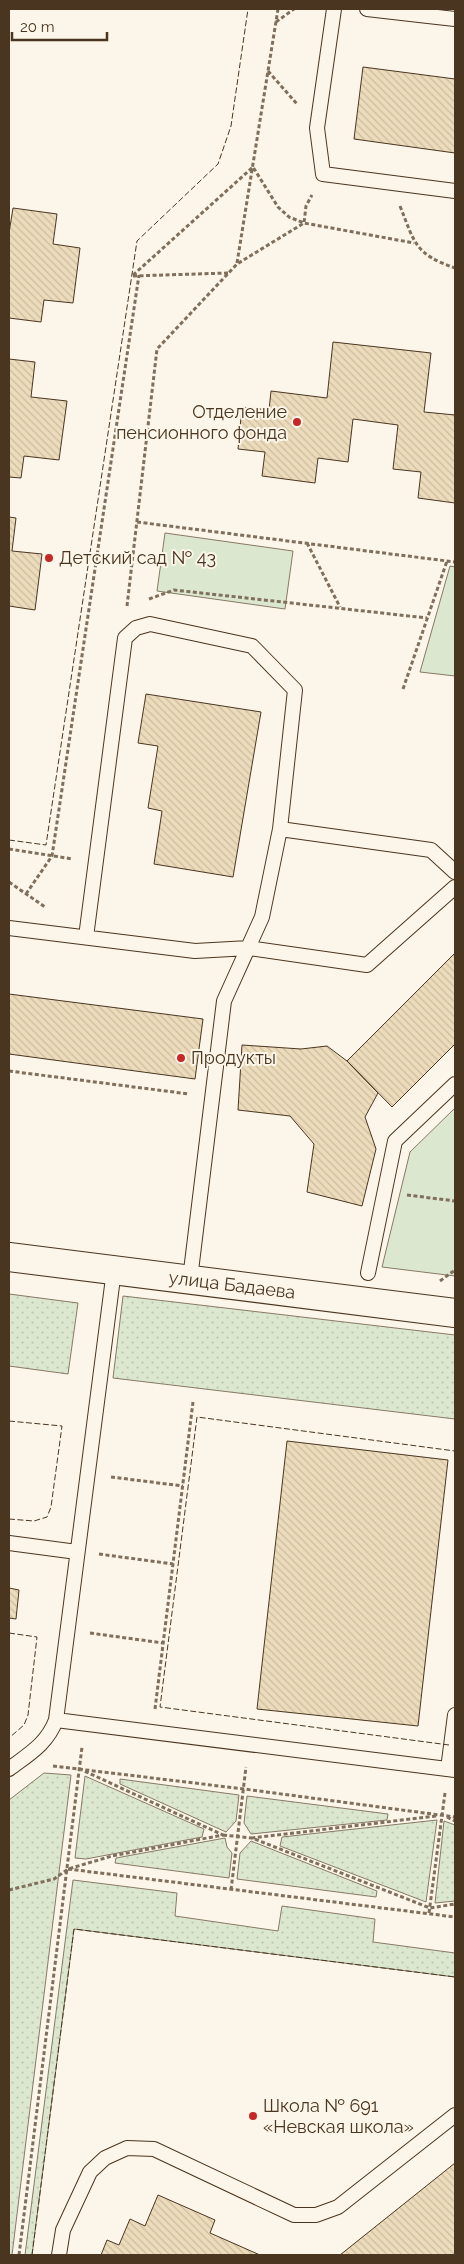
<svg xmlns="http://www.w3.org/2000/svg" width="464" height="2264" viewBox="0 0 464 2264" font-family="Raleway,sans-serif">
<defs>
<pattern id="grass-dots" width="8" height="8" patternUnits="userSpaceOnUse" patternTransform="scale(1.25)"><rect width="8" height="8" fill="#dce7d0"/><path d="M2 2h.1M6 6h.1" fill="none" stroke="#bec7b2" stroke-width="1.8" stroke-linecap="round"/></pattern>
<pattern id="building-back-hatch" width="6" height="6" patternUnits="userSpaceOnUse" patternTransform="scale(1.25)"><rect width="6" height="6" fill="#ecdcbc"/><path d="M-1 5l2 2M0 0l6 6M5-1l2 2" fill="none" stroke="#ccbda1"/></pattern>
</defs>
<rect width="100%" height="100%" fill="#fbf6e9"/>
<path fill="url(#grass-dots)" stroke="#887966" d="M9,1294L78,1303L68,1374L9,1366Z
M123,1296L455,1335V1419L113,1378Z
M44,1773L71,1775L12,2255H9V1800Z
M85,1776L204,1829L202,1837L86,1859L75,1858Z
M120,1779L239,1795L236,1821L226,1832L120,1784Z
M247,1796L388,1814L387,1820L251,1834L244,1823Z
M437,1820L426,1902L280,1846L282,1837Z
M444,1821L455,1825V1901L435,1903Z
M225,1838L227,1847L232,1853L229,1878L115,1863L116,1858Z
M251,1841L377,1891L376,1897L237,1879L240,1853Z
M73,1880L177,1893L175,1916L278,1931L282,1906L375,1919L373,1942L455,1953V1977L74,1929L32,2255H25Z"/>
<path fill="#dce7d0" stroke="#887966" d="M165,533L293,551L285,609L157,591Z
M450,566L455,567V676L420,672Z
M455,1108V1276L382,1267L410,1152Z"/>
<path fill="url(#building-back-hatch)" stroke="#4a3520" d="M363,67L455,79V153L354,139Z
M13,208L57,214L53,244L80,248L73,303L44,300L41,322L9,318V233Z
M333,342L431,353L424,412L455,415V503L418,498L421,472L393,469L398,425L353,419L348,462L318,458L315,483L262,476L265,452L238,449L242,407L269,410L271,391L327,398Z
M9,359L35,362L31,397L67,401L59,460L24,456L21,478L9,477Z
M9,517L16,518L12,551L42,554L35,610L9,606Z
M146,694L261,712L233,877L154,864L162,811L148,808L158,746L138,743Z
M455,953V1044L392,1107L347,1061Z
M9,994L203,1019L195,1079L9,1054Z
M242,1045L301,1049L327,1046L347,1061L378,1093L365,1117L376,1149L362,1206L307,1192L314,1144L290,1116L238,1110Z
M287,1441L448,1460L418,1726L257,1709Z
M9,1588L19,1590L16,1619L9,1618Z
M455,2163V2255H340Z
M158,2195L215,2220L210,2233L260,2255H101L107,2240L119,2245L130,2219L145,2226Z"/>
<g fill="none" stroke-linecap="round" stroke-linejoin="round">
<g stroke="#4a3520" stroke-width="16">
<path id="service" d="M334,9L317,128L323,174L455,191
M367,9L428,16L429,9
M428,16L455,19
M280,829L431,850L455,872
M9,928L195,951L249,948L367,965L455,887
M86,937L125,638L136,628L150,624L252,646L295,690L280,829L262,917L224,1001L190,1279
M368,1273L395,1141L455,1084
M9,1543L77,1552
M56,1720L455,1770
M9,1769C29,1754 47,1744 56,1720L114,1270
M448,1769L455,1715
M59,2255L63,2230L90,2172L105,2158L127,2148L154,2149L294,2215H316L338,2207L455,2115"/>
</g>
<g stroke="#4a3520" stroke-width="30">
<path id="tertiary" d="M9,1257L455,1313"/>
</g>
<path stroke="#7f6f5c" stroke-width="3" stroke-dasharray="4 2.5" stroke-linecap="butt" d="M276,22L294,9
M268,71L297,104
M400,206C415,244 415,254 455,268
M237,263L278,9
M228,273L132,276L253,167L278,207L289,217L304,223L414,243
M137,522L455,562
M307,543L340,607
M149,599L174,590L427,618
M127,606L157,349L237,264L304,223L306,206L312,195
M403,689L447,561
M9,849L73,859
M9,882L45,907
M26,894L52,856L139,275
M9,1071L189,1094
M407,1195L455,1201
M440,1281L455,1270
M111,1477L183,1486
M99,1554L173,1564
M90,1633L163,1643
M155,1709L193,1402
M53,1766L244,1789L455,1817
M436,1816L252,1838L430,1908L455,1904
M447,1817L455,1821
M223,1835L252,1838
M68,1869L455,1917
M9,1890L54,1879L68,1869L112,1856L223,1835L82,1770
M231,1890L246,1767
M429,1913L445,1793
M19,2255L82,1747"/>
<use href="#service" stroke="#fbf6e9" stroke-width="14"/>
<use href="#tertiary" stroke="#fbf6e9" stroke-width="28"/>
<path stroke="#4a3520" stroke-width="1" stroke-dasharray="6 2.5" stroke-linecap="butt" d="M9,840L46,845L137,241L218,164L231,126L248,9
M9,1421L62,1426L51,1507L47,1517L34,1521L9,1519
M9,1633L37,1637L28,1715L24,1725L9,1738
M449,1745L160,1707L197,1417L455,1451
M32,2255L74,1929L455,1977"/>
</g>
<g fill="#c62828" stroke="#fbf6e9" stroke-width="2">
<circle cx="297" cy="422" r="5"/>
<circle cx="49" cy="558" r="5"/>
<circle cx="181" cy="1058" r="5"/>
<circle cx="253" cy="2116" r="5"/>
</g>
<g text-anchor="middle" stroke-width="4" stroke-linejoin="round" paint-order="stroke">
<g font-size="18" fill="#4a3520" stroke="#fbf6e9" text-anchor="start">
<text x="287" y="418" text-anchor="end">Отделение<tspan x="287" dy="21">пенсионного фонда</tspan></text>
<text x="59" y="564">Детский сад № 43</text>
<text x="191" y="1064">Продукты</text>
<text x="263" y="2112">Школа № 691<tspan x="263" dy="21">«Невская школа»</tspan></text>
</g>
<g font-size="18" fill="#4a3520" stroke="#fbf6e9">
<text transform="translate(232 1285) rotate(7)" y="6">улица Бадаева</text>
</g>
</g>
<rect width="464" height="2264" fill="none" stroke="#4a3520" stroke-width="20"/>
<path d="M12 32v8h95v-8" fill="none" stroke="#4a3520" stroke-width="2.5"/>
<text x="20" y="32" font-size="15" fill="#4a3520" stroke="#fbf6e9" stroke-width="4" paint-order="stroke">20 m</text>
</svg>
